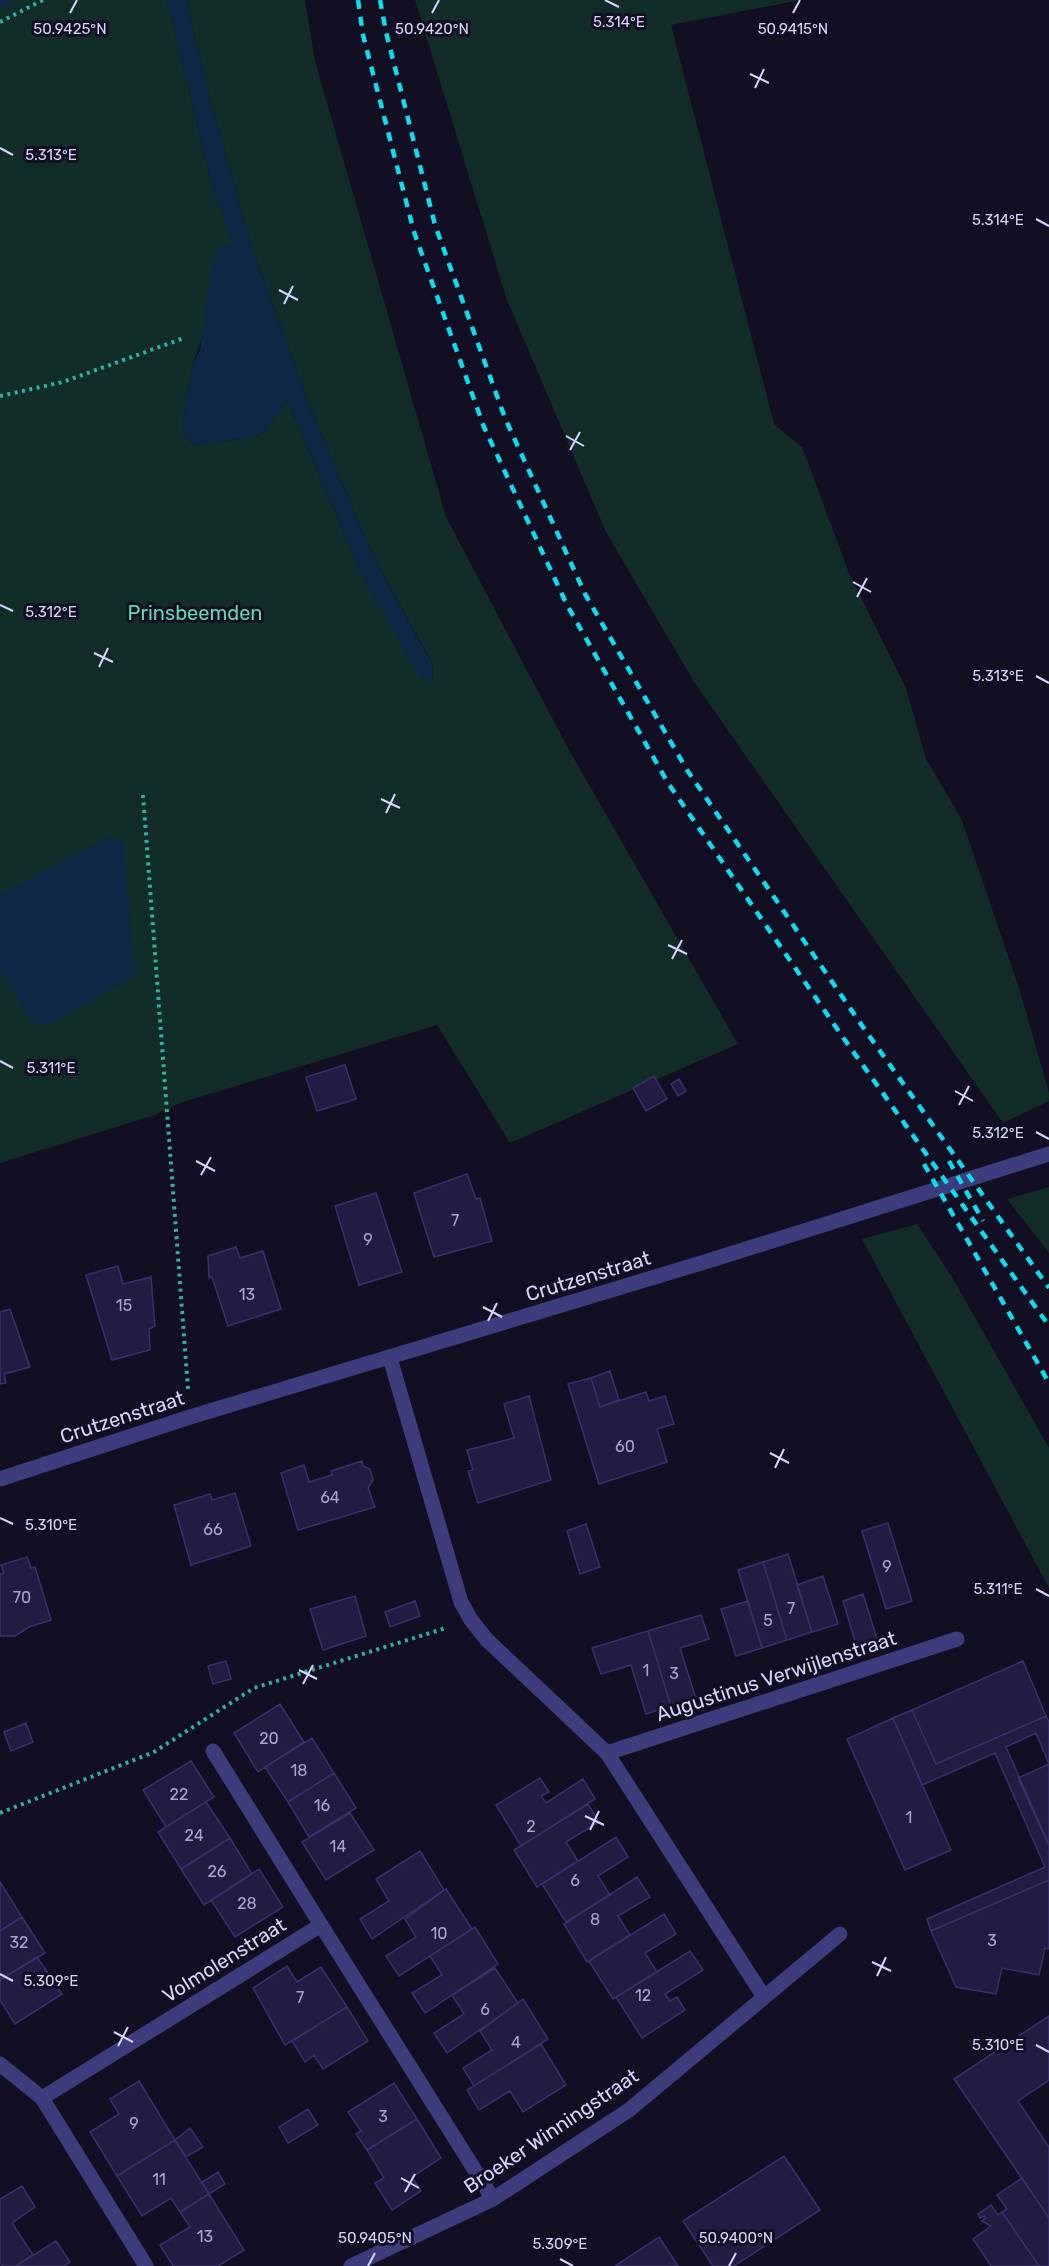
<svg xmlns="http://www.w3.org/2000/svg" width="1049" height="2266" viewBox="0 0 1049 2266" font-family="Rubik,sans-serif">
<rect width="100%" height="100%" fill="#120f22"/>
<path fill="#122c2a" d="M0,0H167L211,181L234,245L193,364L182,426L187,439L195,445L250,438L265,432L287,399L362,575L422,678L432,680L433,665L374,558L313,415L250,242L206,83L186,0H305L315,61L446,517L569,750L738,1044L510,1143L437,1025L180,1103L155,1115L0,1163Z
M415,0H801L671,25L774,424L802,447L849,573L906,688L926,759L961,818L1019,988L1049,1093V1101L1003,1123L694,682L606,532L507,300Z
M1049,1187V1253L1007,1199Z
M917,1224L952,1277L1049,1448V1588L862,1239Z"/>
<path fill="#102645" d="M167,0H186L206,83L250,242L313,415L374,558L433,666L432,681L422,678L418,674L362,575L287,399L265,432L250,438L195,445L187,439L182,426L193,363L200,351L211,269L220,245L233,244L211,181Z
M110,836L123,842L135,972L132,978L45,1026L33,1022L0,970V895Z"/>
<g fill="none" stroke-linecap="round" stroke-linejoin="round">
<path stroke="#102645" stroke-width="12" d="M0,2L4,0"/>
</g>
<path fill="#231c42" stroke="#3a306d" stroke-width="1.5" d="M345,1065L356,1099L317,1111L306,1077Z
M654,1076L667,1099L646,1111L633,1088Z
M679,1079L686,1091L678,1096L671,1084Z
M467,1174L476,1199L480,1198L492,1241L434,1257L414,1193Z
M376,1193L402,1272L359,1285L335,1206Z
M236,1247L240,1258L263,1251L281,1309L228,1326L212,1277L209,1278L208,1256Z
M118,1266L123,1284L151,1277L155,1326L149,1329L150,1350L112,1360L86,1275Z
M10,1309L30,1367L4,1374L6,1383L0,1384V1312Z
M610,1371L619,1400L600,1407L591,1378Z
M591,1378L600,1407L646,1392L649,1401L665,1396L674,1424L657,1429L667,1462L599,1484L568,1384Z
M529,1396L551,1480L478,1503L468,1471L473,1470L467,1450L514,1438L504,1404Z
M362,1461L363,1466L370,1469L373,1480L368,1488L375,1507L298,1530L281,1473L304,1465L309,1482L332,1475L331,1471Z
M235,1493L251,1546L191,1565L174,1505L210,1494L212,1500Z
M888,1523L912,1601L886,1609L862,1531Z
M586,1524L600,1567L580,1574L567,1531Z
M788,1554L812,1632L787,1640L763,1562Z
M27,1557L31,1568L35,1567L51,1620L29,1627L15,1636H0V1574L4,1573L1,1565Z
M763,1562L787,1640L762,1648L738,1570Z
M823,1576L838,1624L812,1632L797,1585Z
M863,1594L878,1642L857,1648L843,1601Z
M355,1596L366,1636L323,1650L310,1609Z
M415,1601L420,1616L390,1627L385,1612Z
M748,1601L762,1648L736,1656L721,1609Z
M701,1615L709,1639L680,1648L696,1699L671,1706L648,1631Z
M648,1631L671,1706L646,1714L631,1665L601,1674L592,1648Z
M226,1661L231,1679L213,1684L208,1666Z
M1023,1661L1046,1716L936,1764L912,1710Z
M280,1704L304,1742L258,1772L234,1733Z
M912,1710L936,1764L1046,1716L1049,1722V1764L1036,1733L1006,1747L1049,1845V1880L931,1931L927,1919L1045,1867L995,1753L922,1785L893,1718Z
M893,1718L951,1850L905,1870L847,1739Z
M26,1723L33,1742L11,1751L4,1732Z
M312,1738L334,1773L288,1802L265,1767Z
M191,1761L214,1797L166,1827L143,1790Z
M1049,1764V1846L1018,1778Z
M334,1773L356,1808L309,1837L288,1802Z
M540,1778L549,1792L541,1796L546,1803L583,1779L595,1799L521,1846L496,1805Z
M206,1802L230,1838L181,1869L158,1832Z
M588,1804L599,1822L566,1842L578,1861L537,1887L514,1850Z
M350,1813L374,1850L326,1880L302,1842Z
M616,1837L628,1857L598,1876L610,1895L566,1922L542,1884Z
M230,1838L252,1874L204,1905L181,1869Z
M420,1851L444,1890L372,1939L360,1919L389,1901L376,1879Z
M259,1869L283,1907L235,1937L211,1900Z
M637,1877L650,1897L618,1916L630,1935L587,1962L564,1924Z
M1049,1880V1949L1045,1948L1039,1975L1002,1968L996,1994L956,1987L931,1931Z
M0,1882L22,1917L0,1931Z
M446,1889L472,1929L399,1976L386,1956L416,1937L405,1919Z
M664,1914L676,1934L645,1953L657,1972L613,1999L589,1961Z
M22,1917L45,1953L0,1980V1931Z
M475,1927L498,1964L425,2013L412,1993L442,1975L430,1956Z
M690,1951L703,1970L665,1994L670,2001L677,1997L685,2010L642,2038L616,1997Z
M37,1957L62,1994L15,2024L0,2000V1980Z
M287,1966L297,1982L321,1967L347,2007L285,2045L253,1988Z
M495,1968L518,2003L447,2053L434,2033L464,2014L452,1995Z
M523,1999L548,2039L474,2086L463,2068L492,2050L480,2031Z
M347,2007L368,2041L323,2069L314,2055L305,2062L292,2041Z
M1049,2016V2080L1018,2101L1049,2147V2218L954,2079Z
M541,2044L566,2085L523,2112L510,2091L479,2110L467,2090Z
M139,2081L175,2140L117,2176L90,2132L119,2114L110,2099Z
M394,2083L417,2119L367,2150L356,2134L361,2131L348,2112Z
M308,2109L318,2125L288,2143L279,2127Z
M417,2119L441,2158L412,2177L421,2191L392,2210L375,2183L384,2178L367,2150Z
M190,2128L203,2147L186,2157L175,2140Z
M175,2140L209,2194L180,2212L171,2198L142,2216L117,2176Z
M784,2156L820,2210L734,2266H713L683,2221Z
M218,2172L225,2184L209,2194L202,2182Z
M1022,2178L1049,2218V2266H1039L1002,2212L1007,2209L997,2195Z
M22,2186L35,2207L12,2223L33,2255L16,2266H3L0,2263V2199Z
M209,2194L244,2250L218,2266H173L160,2245L190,2227L180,2212Z
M991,2205L998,2215L1002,2212L1039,2266H991L973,2239L991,2226L982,2221L986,2218L984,2216L980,2218L978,2214Z
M659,2237L678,2266H615Z
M56,2241L70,2262L64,2266H16Z"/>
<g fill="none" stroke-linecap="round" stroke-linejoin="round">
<path stroke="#35aea3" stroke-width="4" stroke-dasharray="3 4.5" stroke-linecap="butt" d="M0,22L43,0
M0,396L63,382L184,338
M143,795L188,1389
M0,1813L154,1752L254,1688L446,1628"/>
<path stroke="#3d3d7e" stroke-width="15" d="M213,1751L321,1925
M0,2064L42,2098"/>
<path stroke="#3d3d7e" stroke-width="15" d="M390,1358L461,1602L471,1620L487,1640L607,1753L764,1997
M0,1479L190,1417L708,1261L1049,1154
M607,1753L957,1639
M146,2266L42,2098L321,1925L493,2199
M351,2266L493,2199L629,2110L840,1934"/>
<path stroke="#0ddeee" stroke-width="4.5" stroke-dasharray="9 8" stroke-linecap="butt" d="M358,0L363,35L414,232L484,427L567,605L668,783L842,1036L1049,1326
M380,0L386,32L435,225L505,418L585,594L687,770L865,1030L1049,1288
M949,1161L983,1221
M924,1164L1049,1383"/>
</g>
<path fill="none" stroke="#d6d3fd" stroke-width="2" d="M605,0L619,7M70,13L77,0M432,13L439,0M793,13L800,0M750,74L769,83M755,88L764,69M0,148L13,155M1036,219L1049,226M279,290L298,300M284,304L293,286M566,436L584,446M570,450L580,432M853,582L871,592M857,597L867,578M0,605L13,611M94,653L113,662M99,667L108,648M1036,676L1049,683M381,799L400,808M386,813L395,794M668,945L687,954M672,959L682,940M0,1061L13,1068M955,1091L973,1101M959,1105L969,1086M1036,1132L1049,1139M196,1161L215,1171M201,1175L211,1157M483,1307L502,1317M488,1321L497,1303M770,1453L789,1463M775,1468L784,1449M0,1518L13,1524M1036,1589L1049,1596M299,1670L317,1679M303,1684L313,1665M585,1816L604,1825M590,1830L599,1811M872,1962L891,1971M0,1974L13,1981M877,1976L886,1957M114,2032L133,2042M1036,2045L1049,2052M118,2046L128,2027M401,2178L419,2188M405,2192L415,2174M560,2259L573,2266M368,2266L375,2253M729,2266L736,2253"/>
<g text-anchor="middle" stroke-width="6" stroke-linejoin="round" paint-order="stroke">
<g font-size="16" fill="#a9a5ce">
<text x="455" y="1226">7</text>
<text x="368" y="1245">9</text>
<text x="247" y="1300">13</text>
<text x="124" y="1311">15</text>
<text x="625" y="1452">60</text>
<text x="330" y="1503">64</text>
<text x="213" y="1535">66</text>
<text x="887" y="1572">9</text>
<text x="22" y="1603">70</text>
<text x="791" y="1614">7</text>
<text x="768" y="1626">5</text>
<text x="646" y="1676">1</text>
<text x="674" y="1679">3</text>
<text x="269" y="1744">20</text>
<text x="299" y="1776">18</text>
<text x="179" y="1800">22</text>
<text x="322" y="1811">16</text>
<text x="909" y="1823">1</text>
<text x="531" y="1832">2</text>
<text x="194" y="1841">24</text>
<text x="338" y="1852">14</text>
<text x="217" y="1877">26</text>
<text x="575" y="1886">6</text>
<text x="247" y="1909">28</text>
<text x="595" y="1925">8</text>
<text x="439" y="1939">10</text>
<text x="992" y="1946">3</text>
<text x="19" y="1948">32</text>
<text x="643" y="2001">12</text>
<text x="300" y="2003">7</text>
<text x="485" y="2015">6</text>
<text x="516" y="2048">4</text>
<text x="383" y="2122">3</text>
<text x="134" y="2129">9</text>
<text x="159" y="2185">11</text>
<text x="205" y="2242">13</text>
</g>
<g font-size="20" fill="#63d8b7" stroke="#120f22">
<text x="195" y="620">Prinsbeemden</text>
</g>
<g font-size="20" fill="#d6d3fd" stroke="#120f22">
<text transform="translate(588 1276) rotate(-17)" y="7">Crutzenstraat</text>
<text transform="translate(122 1417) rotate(-18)" y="7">Crutzenstraat</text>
<text transform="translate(776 1676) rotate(-18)" y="7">Augustinus Verwijlenstraat</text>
<text transform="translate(224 1960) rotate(-32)" y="7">Volmolenstraat</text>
<text transform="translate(551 2131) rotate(-34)" y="7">Broeker Winningstraat</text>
</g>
</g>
<g font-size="15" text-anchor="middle" fill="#d6d3fd" stroke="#120f22" stroke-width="6" stroke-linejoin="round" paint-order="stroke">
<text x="619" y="27">5.314°E</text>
<text x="70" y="34">50.9425°N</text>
<text x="432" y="34">50.9420°N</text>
<text x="793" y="34">50.9415°N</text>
<text x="51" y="160">5.313°E</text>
<text x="998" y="225">5.314°E</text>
<text x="51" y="617">5.312°E</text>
<text x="998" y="681">5.313°E</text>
<text x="51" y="1073">5.311°E</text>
<text x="998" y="1138">5.312°E</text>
<text x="51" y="1530">5.310°E</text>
<text x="998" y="1594">5.311°E</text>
<text x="51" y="1986">5.309°E</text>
<text x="998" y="2050">5.310°E</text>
<text x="375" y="2243">50.9405°N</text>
<text x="736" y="2243">50.9400°N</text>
<text x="560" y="2249">5.309°E</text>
</g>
</svg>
